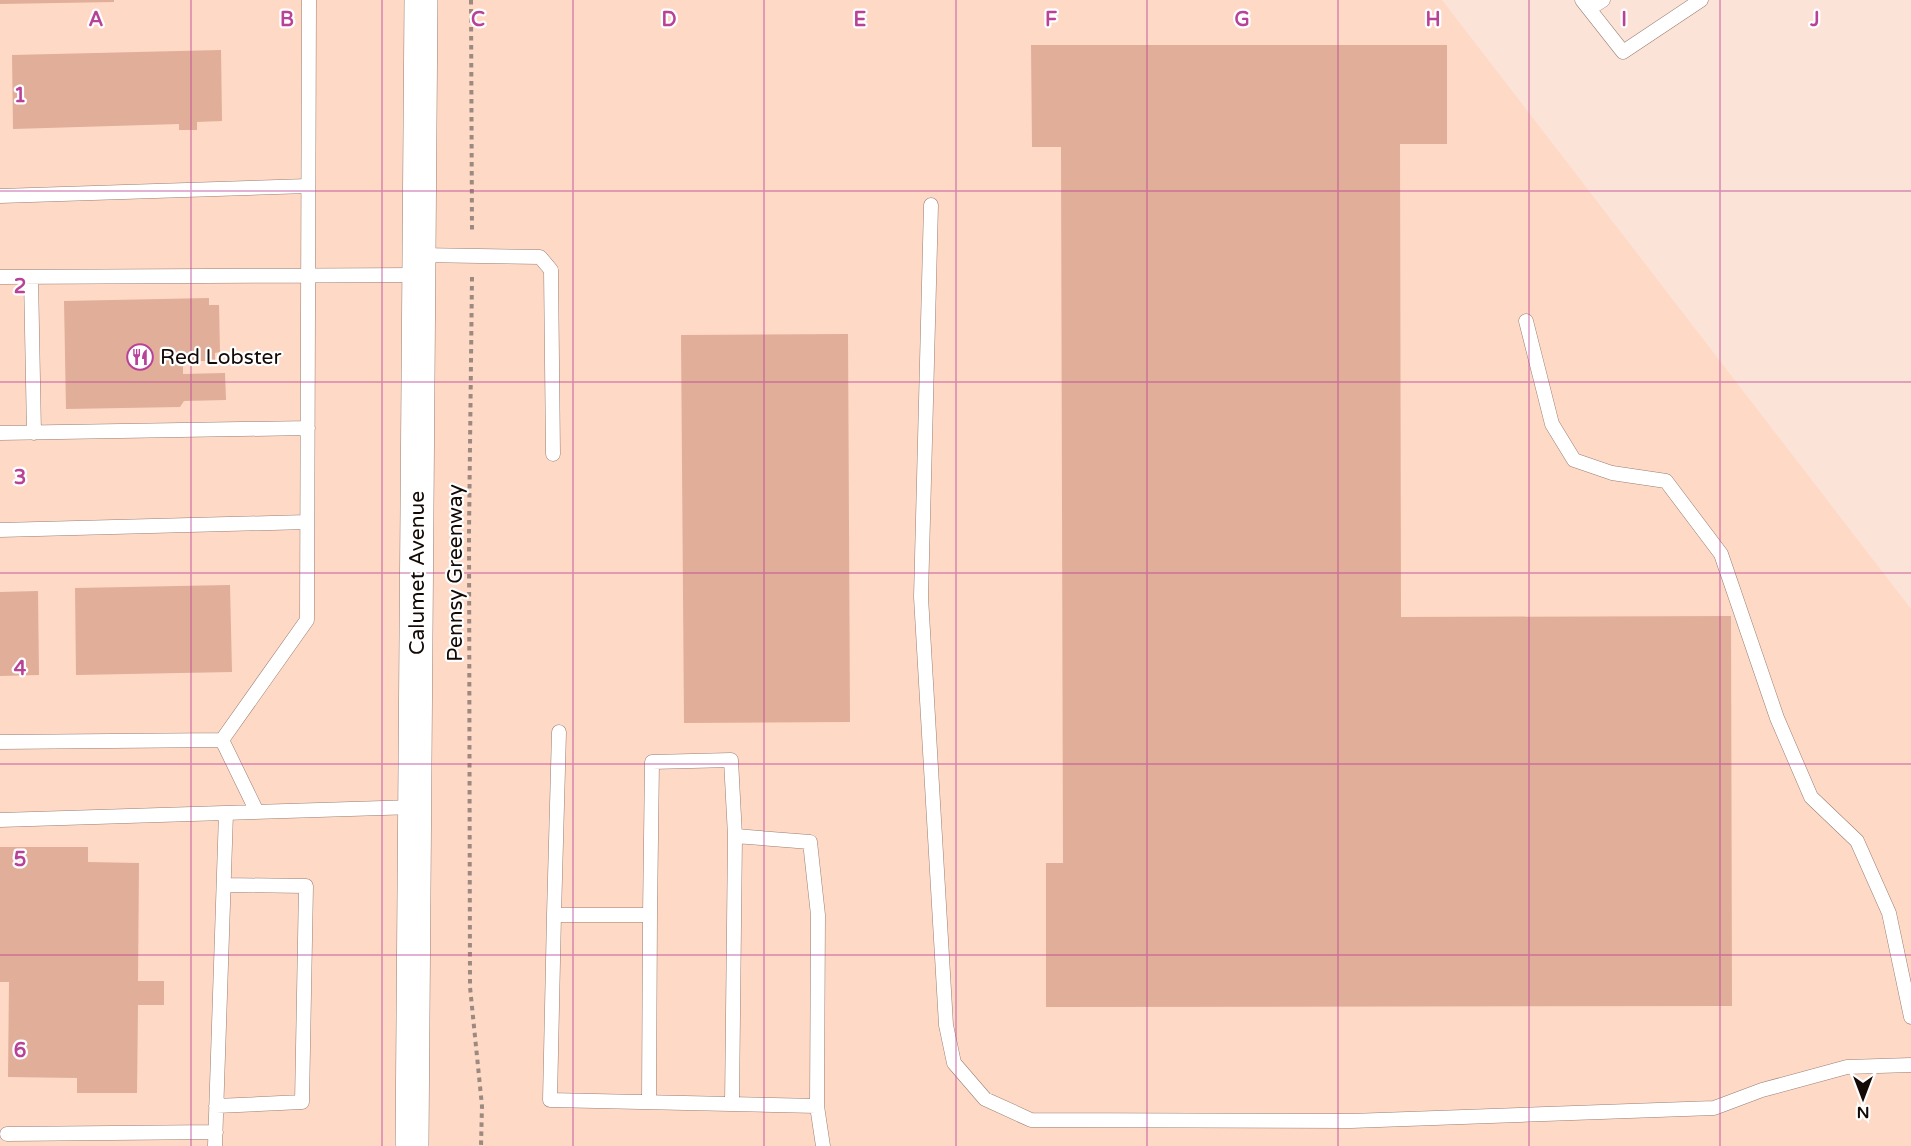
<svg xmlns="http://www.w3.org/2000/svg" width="1911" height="1146" viewBox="0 0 1911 1146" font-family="'Varela Round',sans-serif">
<rect width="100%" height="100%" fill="#fbe3d7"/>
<path fill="#fed9c6" d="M0,0H1442L1911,609V1146H0Z"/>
<path fill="#e1ae99" d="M0,0H114V2L0,4Z
M1031,45H1447V144H1400L1401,617L1731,616L1732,1006L1046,1007V863H1063L1061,147H1032Z
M221,50L222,121L197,122V130H179V124L13,129L12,55Z
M209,298V305H219L220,352L215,353V361H183V374L225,373L226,400L184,401L180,407L66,409L64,301Z
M848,334L850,722L684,723L681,335Z
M230,585L232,672L76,675L75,588Z
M38,591L39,675L0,676V592Z
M0,847H88V862L139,863L138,981H164V1005H138L137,1093H77V1078L8,1077L9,982H0Z"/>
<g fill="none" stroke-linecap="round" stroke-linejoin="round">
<g stroke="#997e71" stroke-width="15">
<path id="service" d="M1582,0L1623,52L1701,0
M1589,9L1603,0
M0,196L308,186
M931,205L921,597L946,1025L954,1063L985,1099L1031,1120L1351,1121L1714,1108L1762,1090L1847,1067L1911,1065
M419,255L540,257L551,270L553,454
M0,277L419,275
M31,277L34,433
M1526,321L1552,424L1574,460L1612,473L1666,481L1721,554L1777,718L1811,797L1857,841L1889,913L1911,1017
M0,433L308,428
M0,530L307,522
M0,742L222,740
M257,812L222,740L307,620L309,0
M0,820L415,807
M554,915L559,732
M649,1102L650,915
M732,1104L735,836
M216,1106L302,1102L306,886L224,885
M817,1106L818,915L810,842L735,836L731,760L652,762L650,915H554L550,1100L817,1106L823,1146
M7,1134L216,1132
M215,1146L226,813"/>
</g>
<g stroke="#997e71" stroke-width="34">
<path id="secondary" d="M412,1146L421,0"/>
</g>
<path stroke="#9c8a81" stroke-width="4" stroke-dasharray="4.5 4.5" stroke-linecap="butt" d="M471,0L472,233
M472,277L469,532L470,987L482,1106L481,1146"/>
<use href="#service" stroke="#fff" stroke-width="14"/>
<use href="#secondary" stroke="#fff" stroke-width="33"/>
</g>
<path fill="none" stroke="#b84298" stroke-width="1.5" stroke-opacity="0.55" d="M191,0V1146M382,0V1146M573,0V1146M764,0V1146M956,0V1146M1147,0V1146M1338,0V1146M1529,0V1146M1720,0V1146M0,191H1911M0,382H1911M0,573H1911M0,764H1911M0,955H1911"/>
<defs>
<g id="restaurant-ring" transform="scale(1.35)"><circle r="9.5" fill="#fff" stroke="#b84298" stroke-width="1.5"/><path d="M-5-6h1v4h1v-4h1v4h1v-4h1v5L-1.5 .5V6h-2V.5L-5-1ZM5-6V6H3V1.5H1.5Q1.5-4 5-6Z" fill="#b84298"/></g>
</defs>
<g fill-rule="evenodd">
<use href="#restaurant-ring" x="140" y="357"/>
</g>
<g text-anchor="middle" stroke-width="4.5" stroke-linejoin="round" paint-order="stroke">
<g font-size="21" fill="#130905" stroke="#fff" text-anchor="start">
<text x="160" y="364">Red Lobster</text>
</g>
<g font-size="21" fill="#130905" stroke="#fff">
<text transform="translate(417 573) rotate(-90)" y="7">Calumet Avenue</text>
<text transform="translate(455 573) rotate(-90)" y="7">Pennsy Greenway</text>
</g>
</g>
<g font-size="20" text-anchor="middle" font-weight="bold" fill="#b84298" stroke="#fff" stroke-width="4.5" stroke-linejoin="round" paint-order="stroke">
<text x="96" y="26">A</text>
<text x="287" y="26">B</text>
<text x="478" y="26">C</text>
<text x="669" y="26">D</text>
<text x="860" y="26">E</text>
<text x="1051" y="26">F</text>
<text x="1242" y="26">G</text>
<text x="1433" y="26">H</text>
<text x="1624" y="26">I</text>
<text x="1815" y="26">J</text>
<text x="20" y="102">1</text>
<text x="20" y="293">2</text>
<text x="20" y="484">3</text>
<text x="20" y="675">4</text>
<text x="20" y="866">5</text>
<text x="20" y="1057">6</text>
</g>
<g transform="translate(1863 1098) rotate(180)" stroke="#ffffff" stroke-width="4.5" paint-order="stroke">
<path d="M0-4.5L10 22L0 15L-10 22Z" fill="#130905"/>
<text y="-9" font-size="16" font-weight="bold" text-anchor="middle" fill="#130905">N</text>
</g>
</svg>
